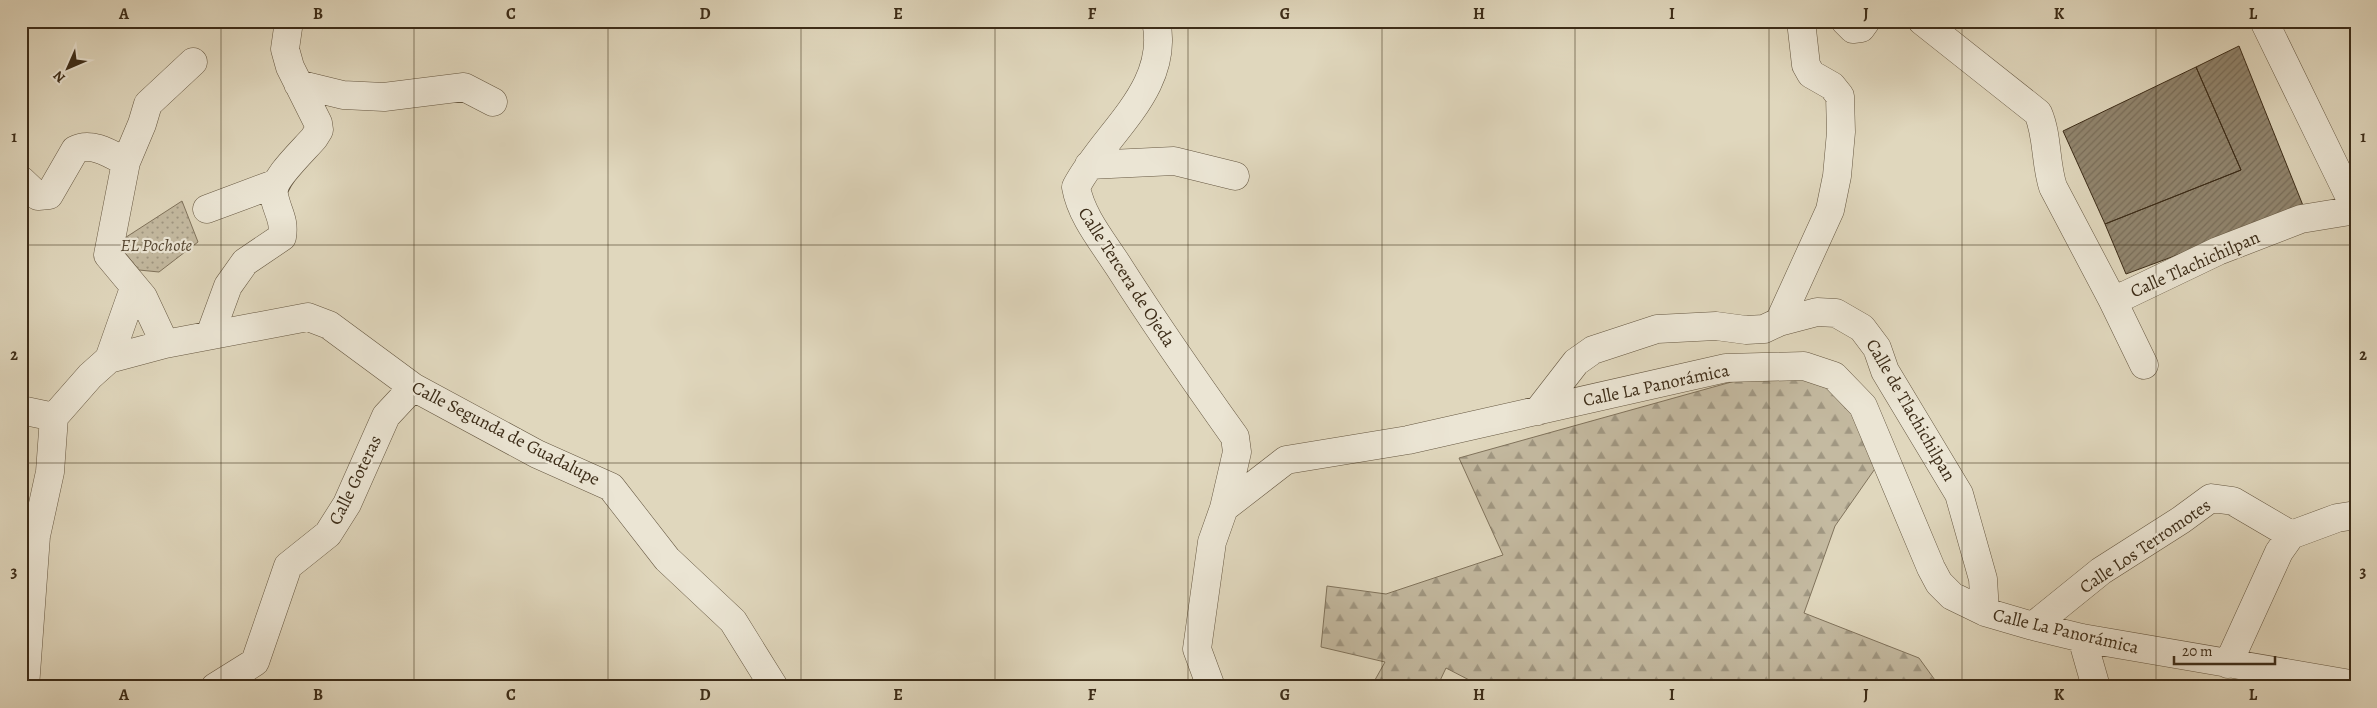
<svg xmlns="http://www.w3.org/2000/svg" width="2377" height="708" viewBox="0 0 2377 708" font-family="Alegreya,serif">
<defs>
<pattern id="forest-firs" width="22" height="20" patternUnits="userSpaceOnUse" patternTransform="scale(1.25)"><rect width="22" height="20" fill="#c4baa1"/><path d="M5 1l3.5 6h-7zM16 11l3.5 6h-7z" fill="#a09782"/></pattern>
<pattern id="park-dots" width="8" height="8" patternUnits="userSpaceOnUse" patternTransform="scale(1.25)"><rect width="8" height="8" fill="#c4baa1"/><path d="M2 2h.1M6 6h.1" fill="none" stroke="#a09782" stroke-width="1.8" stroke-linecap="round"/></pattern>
<pattern id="building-hatch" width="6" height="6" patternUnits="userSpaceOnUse" patternTransform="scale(1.25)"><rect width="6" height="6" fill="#91856e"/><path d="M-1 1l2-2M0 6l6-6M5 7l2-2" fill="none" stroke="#786d59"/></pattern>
</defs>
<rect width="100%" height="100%" fill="#e0d7bd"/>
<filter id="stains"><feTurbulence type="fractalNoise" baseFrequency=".004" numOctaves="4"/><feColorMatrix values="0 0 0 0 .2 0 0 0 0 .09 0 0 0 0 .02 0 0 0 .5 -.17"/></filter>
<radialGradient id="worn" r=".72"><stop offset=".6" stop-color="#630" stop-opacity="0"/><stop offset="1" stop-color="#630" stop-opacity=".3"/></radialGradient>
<path fill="url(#forest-firs)" stroke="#80735c" d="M1800,372L1855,405L1879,463L1835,526L1804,613L1919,658L1940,687H1476L1475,683L1446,668L1437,687H1371L1385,662L1321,647L1327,586L1386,594L1503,555L1459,458L1760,374Z"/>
<path fill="url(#park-dots)" stroke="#80735c" d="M182,201L198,242L159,272L139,270L117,243Z"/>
<path fill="url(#building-hatch)" stroke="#3c2c18" d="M2239,46L2304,208L2126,274L2105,224L2241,170L2196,67Z
M2196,67L2241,170L2105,224L2063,131Z"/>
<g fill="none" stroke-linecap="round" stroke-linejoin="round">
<g stroke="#655741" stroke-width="29">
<path id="street" d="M1156,21C1171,89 1104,133 1076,187C1081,216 1103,242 1119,267C1156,325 1195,381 1235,437L1237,452L1224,508L1212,542L1197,649L1211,687
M1845,21L1853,29L1861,28L1866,21
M1922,21L2038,113C2048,136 2045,163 2053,187L2112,299L2144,365
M2264,21L2356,210
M193,62L148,104L142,124L126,162L108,255L143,297L165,344L308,317L329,325L413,387L537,454L611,487L667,559L733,621L774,687
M298,84L343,95L384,97L464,87L493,102
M1089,165L1174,161L1235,176
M21,180L38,196L49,195L75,150C91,141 111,154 126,162
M207,209L274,184
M2112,299L2126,295L2218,251L2301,219L2356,210
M1779,322L1830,210L1837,176L1841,132L1840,96L1832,86L1811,74L1806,65L1801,21
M210,335L228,286L245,262L282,237C285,219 277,212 274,195C271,180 304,150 314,138L319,130L318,123L290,67L285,49L289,21
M109,359L134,288
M21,410L54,417
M1538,411L1576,362L1593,350L1657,329L1716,326L1746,330L1764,329L1779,322L1817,312L1836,313L1862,328L1877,348L1885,371L1959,494L1983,579L1985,612
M1224,508L1286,460L1408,440L1726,368L1804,366L1834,376L1863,406L1931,568L1939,583L1952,596L1985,612L2033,626L2082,638L2356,685
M2033,626L2101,571L2181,520L2211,498L2233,501L2291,535
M2082,638L2096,687
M2228,664L2279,552L2291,535L2337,518L2356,515
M25,687L36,536L50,472L54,417L90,376L109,359L165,344
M215,687L255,662L288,566L328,534L347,504L386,416L413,387"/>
</g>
<use href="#street" stroke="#ebe5d4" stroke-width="28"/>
</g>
<path fill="none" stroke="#3c2c18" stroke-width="1" stroke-opacity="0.55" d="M221,21V687M414,21V687M608,21V687M801,21V687M995,21V687M1188,21V687M1382,21V687M1575,21V687M1769,21V687M1962,21V687M2156,21V687M21,245H2356M21,463H2356"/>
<g text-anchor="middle" stroke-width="4.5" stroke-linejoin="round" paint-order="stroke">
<g font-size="18" font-style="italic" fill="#574833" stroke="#ebe5d4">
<text x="156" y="251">EL Pochote</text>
</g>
<g font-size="18" fill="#3c2c18" stroke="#ebe5d4">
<text transform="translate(2195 264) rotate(-24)" y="6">Calle Tlachichilpan</text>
<text transform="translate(1127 277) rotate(57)" y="6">Calle Tercera de Ojeda</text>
<text transform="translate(1656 385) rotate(-12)" y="6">Calle La Panorámica</text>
<text transform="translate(1911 410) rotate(60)" y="6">Calle de Tlachichilpan</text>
<text transform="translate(506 433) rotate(27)" y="6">Calle Segunda de Guadalupe</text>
<text transform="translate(355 480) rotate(-64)" y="6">Calle Goteras</text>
<text transform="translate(2145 546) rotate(-34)" y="6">Calle Los Terromotes</text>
<text transform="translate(2066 631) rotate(13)" y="6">Calle La Panorámica</text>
</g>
</g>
<rect width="2377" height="708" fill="none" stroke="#e0d7bd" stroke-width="55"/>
<g transform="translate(68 68) rotate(225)" stroke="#ebe5d4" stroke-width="4" paint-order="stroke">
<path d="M0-4L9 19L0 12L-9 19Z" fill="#3c2c18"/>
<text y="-8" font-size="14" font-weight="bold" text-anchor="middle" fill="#3c2c18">N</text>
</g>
<path d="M2174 656v8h101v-8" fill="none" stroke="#3c2c18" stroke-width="2.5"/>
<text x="2182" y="656" font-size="15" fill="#3c2c18" stroke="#ebe5d4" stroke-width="4" paint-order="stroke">20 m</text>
<rect x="28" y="28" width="2322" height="652" fill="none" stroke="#3c2c18" stroke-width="2"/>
<g font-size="16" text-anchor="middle" font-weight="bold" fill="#3c2c18">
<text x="124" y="19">A</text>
<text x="318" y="19">B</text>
<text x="511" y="19">C</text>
<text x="705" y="19">D</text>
<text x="898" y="19">E</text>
<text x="1092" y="19">F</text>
<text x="1285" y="19">G</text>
<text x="1479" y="19">H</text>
<text x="1672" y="19">I</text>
<text x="1866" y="19">J</text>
<text x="2059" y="19">K</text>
<text x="2253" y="19">L</text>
<text x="14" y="142">1</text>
<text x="2363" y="142">1</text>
<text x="14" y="360">2</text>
<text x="2363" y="360">2</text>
<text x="14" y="577">3</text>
<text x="2363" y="577">3</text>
<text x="124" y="700">A</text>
<text x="318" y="700">B</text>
<text x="511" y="700">C</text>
<text x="705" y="700">D</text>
<text x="898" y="700">E</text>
<text x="1092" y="700">F</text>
<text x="1285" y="700">G</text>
<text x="1479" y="700">H</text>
<text x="1672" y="700">I</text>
<text x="1866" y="700">J</text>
<text x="2059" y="700">K</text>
<text x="2253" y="700">L</text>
</g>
<rect width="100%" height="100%" filter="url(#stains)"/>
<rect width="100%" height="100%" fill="url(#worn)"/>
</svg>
